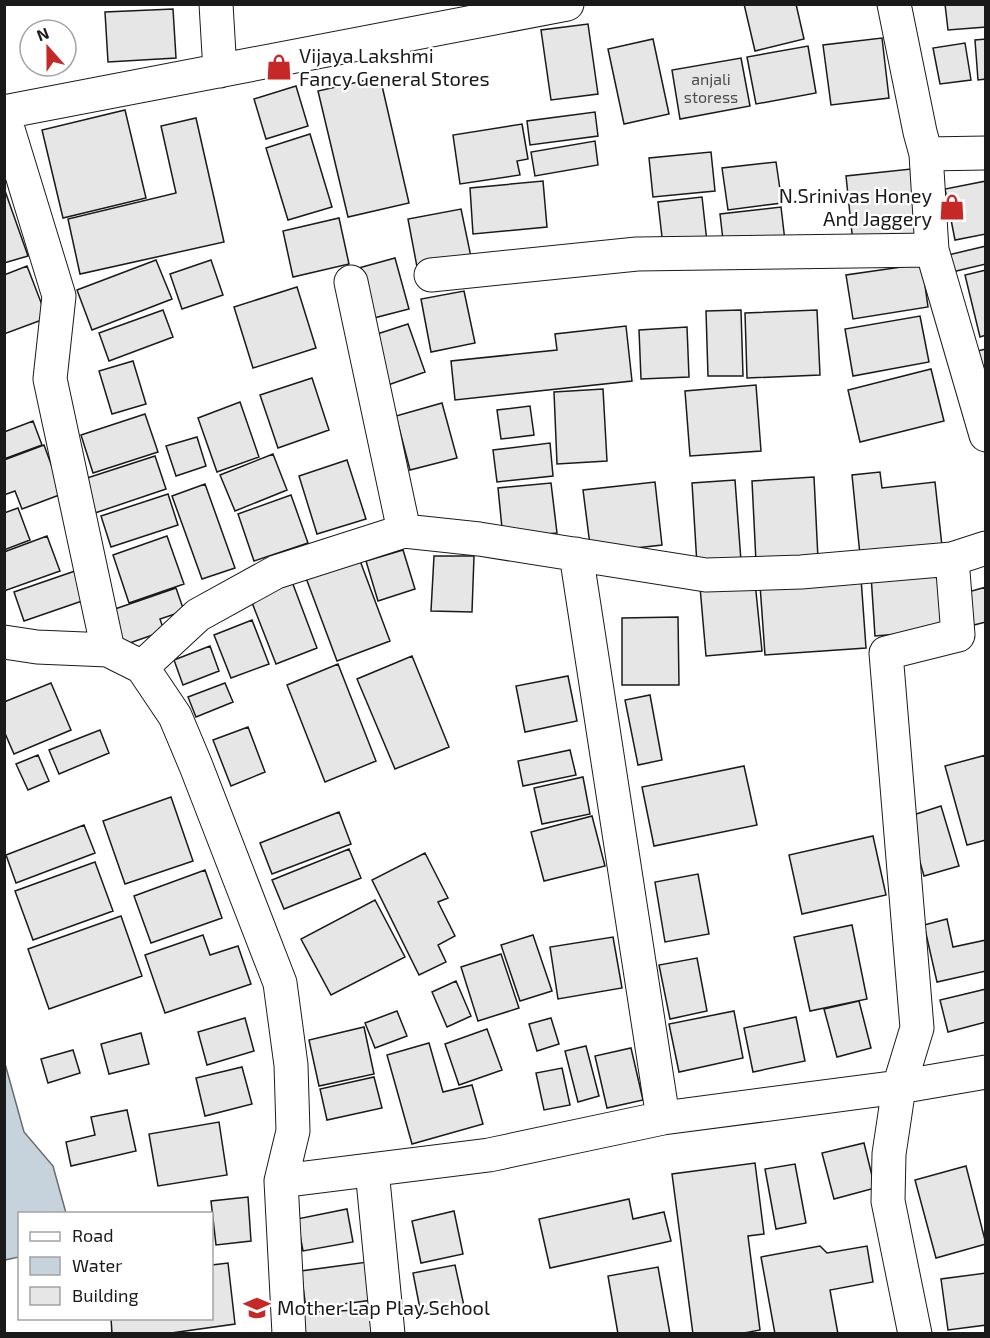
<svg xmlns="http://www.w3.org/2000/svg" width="990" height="1338" viewBox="0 0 990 1338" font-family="'Exo 2',sans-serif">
<rect width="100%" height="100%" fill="#fff"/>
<path fill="#c6d2dc" stroke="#6a6a6a" stroke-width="1.5" d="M4,1060L24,1132L53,1166L66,1213L20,1214L19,1257L5,1260Z"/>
<path fill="#e6e6e6" stroke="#1a1a1a" stroke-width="1.5" d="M744,4H796L804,39L755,51Z
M945,4H986V27L948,30Z
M173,9L176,58L108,62L105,12Z
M588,24L598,94L551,100L541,30Z
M882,38L889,98L831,105L823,45Z
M653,39L669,114L624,124L608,49Z
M986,39V79L978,80L975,40Z
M965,43L971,80L940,84L933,48Z
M808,46L816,93L756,104L747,57Z
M741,58L750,106L680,119L672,70Z
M380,77L409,203L348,217L318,91Z
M296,86L308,126L266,139L254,99Z
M125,110L146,198L63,218L42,130Z
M595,112L598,136L530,145L527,121Z
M196,118L224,242L80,274L68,219L176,193L161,126Z
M522,124L528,159L517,161L520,175L460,184L453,135Z
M310,134L332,207L288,220L266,148Z
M595,141L598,165L535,176L531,152Z
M711,152L715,191L653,197L649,158Z
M776,162L782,203L728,210L722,168Z
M911,169L919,236L853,243L846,176Z
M543,181L547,227L473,234L470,188Z
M986,181V234L955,240L945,189Z
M4,188L28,256L4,263Z
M702,197L707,242L663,246L658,202Z
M781,207L785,241L724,249L720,214Z
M461,209L471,257L417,267L408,219Z
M339,218L349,264L293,277L283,231Z
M986,246V264L952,272L948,255Z
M395,258L409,309L370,319L355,269Z
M156,260L172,299L92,330L77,290Z
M211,260L223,295L182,309L170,274Z
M922,264L928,307L853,319L846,275Z
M27,266L47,318L4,334V275Z
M986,270V335L980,337L965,275Z
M297,287L316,348L253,368L234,307Z
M464,291L475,343L431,352L421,299Z
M163,310L173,337L109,361L99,333Z
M741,310L743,376H708L706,311Z
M817,310L820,375L747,378L745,313Z
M920,316L929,362L853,376L845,329Z
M408,324L425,372L388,385L371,336Z
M626,326L632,381L455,400L451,361L557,350L555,334Z
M687,327L689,377L641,379L639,330Z
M986,349V390L977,351Z
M133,361L146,404L112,414L99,371Z
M931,369L944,421L860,442L848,390Z
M312,378L329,430L278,448L260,395Z
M756,385L761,451L690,456L685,391Z
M603,389L607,461L557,464L554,392Z
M240,402L259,457L217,472L198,418Z
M442,403L457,458L410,470L396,416Z
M530,406L534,435L501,439L497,410Z
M145,414L158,452L93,473L81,435Z
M33,421L42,445L4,459V432Z
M197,437L206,466L176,476L166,446Z
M550,443L553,476L497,482L493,450Z
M44,445L62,494L22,509L15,491L4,495V460Z
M273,454L287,490L235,511L220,475Z
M155,456L166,489L95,513L84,479Z
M347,460L366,519L317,534L299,476Z
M880,472L882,488L935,482L942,546L860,555L852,475Z
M814,477L818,559L756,562L752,481Z
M735,480L741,561L697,565L692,483Z
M655,482L662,545L591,553L583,490Z
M551,483L557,533L503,538L498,488Z
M205,484L235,568L202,579L172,496Z
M168,494L178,525L111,547L101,516Z
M291,495L308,543L254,561L238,514Z
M18,508L30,540L4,550V513Z
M47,536L60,571L4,591V552Z
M167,536L184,584L129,603L113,555Z
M403,550L415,589L378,601L366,561Z
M434,556H474L472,612L431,611Z
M359,558L390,641L337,661L306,578Z
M941,570L945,630L875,636L871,575Z
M75,571L85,600L24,621L14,592Z
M861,578L866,648L765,655L760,585Z
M291,579L317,648L276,664L249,595Z
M755,582L762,651L706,656L700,587Z
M986,587V622L970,626L961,594Z
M176,588L184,611L160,619L164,631L124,645L112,610Z
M678,617L679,685H622V618Z
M252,620L269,664L231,678L214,635Z
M210,646L219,671L183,685L174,660Z
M412,656L449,747L395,769L357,679Z
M338,664L376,761L325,782L287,685Z
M568,676L577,721L525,732L516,686Z
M51,683L71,730L14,754L4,731V702Z
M225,683L233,702L196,717L188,697Z
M650,695L662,760L638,765L625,700Z
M248,727L265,772L231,786L213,740Z
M100,730L109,753L59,774L49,750Z
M570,750L576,775L523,786L518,761Z
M38,755L49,781L28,790L16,764Z
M986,755V840L967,845L945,766Z
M744,766L757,825L654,846L642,787Z
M583,777L590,814L542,824L534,788Z
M171,797L193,861L125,884L103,821Z
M941,806L959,866L924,876L907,817Z
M339,812L351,844L272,874L260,843Z
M592,816L605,866L544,881L531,832Z
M84,825L95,853L16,883L6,855Z
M873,836L886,895L802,914L789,855Z
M349,849L361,878L284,909L272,880Z
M425,853L448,898L438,902L455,936L438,945L446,962L419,975L372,880Z
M95,862L113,911L33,940L15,891Z
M205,870L222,918L151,943L134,896Z
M698,874L709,934L665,942L655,882Z
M375,900L405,957L331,995L301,939Z
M121,916L142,976L49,1009L28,949Z
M947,919L953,947L986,940V971L937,982L924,925Z
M852,925L867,999L810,1011L794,937Z
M203,935L210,955L238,946L251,984L165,1013L145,955Z
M533,935L552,991L520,1001L501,945Z
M613,937L622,988L558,999L550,947Z
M501,954L519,1008L478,1021L461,967Z
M697,958L707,1011L670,1019L659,965Z
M456,981L471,1016L447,1027L432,992Z
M986,989V1022L948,1032L940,1000Z
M859,1001L871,1048L837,1057L824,1009Z
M397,1011L407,1036L375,1048L365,1023Z
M734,1011L743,1058L679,1072L669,1024Z
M796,1017L805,1061L753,1072L744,1028Z
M245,1018L254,1051L207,1065L198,1032Z
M551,1018L559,1044L537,1051L529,1024Z
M364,1027L374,1074L319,1086L309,1040Z
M487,1029L502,1070L459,1085L445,1044Z
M141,1033L149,1064L109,1074L101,1044Z
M429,1043L443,1092L472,1085L483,1124L412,1144L387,1055Z
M586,1046L599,1096L578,1102L565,1051Z
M631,1048L643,1100L607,1108L595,1056Z
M73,1050L80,1073L48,1083L41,1059Z
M242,1067L252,1104L205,1116L196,1078Z
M562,1068L570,1105L544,1110L536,1073Z
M374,1077L382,1108L327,1120L320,1089Z
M127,1110L136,1151L71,1166L66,1142L95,1135L91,1117Z
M219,1122L227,1175L158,1186L149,1134Z
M864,1143L875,1188L834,1199L822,1153Z
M755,1163L764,1234L748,1236L760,1330L739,1334H693L672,1174Z
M795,1164L806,1223L776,1229L765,1169Z
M966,1166L986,1244L936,1258L915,1180Z
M248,1197L251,1241L216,1245L211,1201Z
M629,1199L633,1219L664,1212L671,1241L550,1268L539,1219Z
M347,1209L353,1242L303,1251L297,1219Z
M454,1211L463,1254L421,1263L412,1221Z
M820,1246L827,1253L867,1246L873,1282L830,1290L838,1334H775L761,1257Z
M375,1261L380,1299L306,1309L301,1271Z
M228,1263L235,1324L164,1334H112L111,1318H212V1265Z
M455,1265L464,1306L421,1314L413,1273Z
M658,1267L670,1334H618L608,1276Z
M986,1273V1325L948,1330L941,1279Z
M377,1309L379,1334H300L299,1313Z"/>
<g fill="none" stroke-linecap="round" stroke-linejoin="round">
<g stroke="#1a1a1a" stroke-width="35">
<path id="minor" d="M216,4L220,71
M894,4L920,132L926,154L932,250L986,435
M4,112L567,4
M4,116L59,296L50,379L108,650
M926,154L986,153
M431,275L637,254L932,250
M351,282L404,531
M576,554L663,1118
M4,642L37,647L108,650L142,667L175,716L196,766L280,983L291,1065L293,1131L281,1181L289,1334
M142,667L198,615L276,572L404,531L479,539L706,575L801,572L952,559L986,548
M372,1170L388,1334
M281,1181L489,1155L663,1118L899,1087L986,1072
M915,1334L888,1201L889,1154L899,1087L917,1028L886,653L958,635L952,559"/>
</g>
<use href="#minor" stroke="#fff" stroke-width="33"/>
</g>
<defs>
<g id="shop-bare" transform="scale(2.07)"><path d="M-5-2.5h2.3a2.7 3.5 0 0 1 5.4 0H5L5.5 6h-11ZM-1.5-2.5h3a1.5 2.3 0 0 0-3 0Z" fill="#c62828" stroke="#fff" stroke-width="2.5" paint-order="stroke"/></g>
<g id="school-bare" transform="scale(2.07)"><path d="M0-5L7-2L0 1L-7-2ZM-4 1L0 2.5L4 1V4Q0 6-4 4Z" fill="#c62828" stroke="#fff" stroke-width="2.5" paint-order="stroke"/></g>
</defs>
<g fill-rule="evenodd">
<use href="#shop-bare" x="279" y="67"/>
<use href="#shop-bare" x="952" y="207"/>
<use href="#school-bare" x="257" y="1308"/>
</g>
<g text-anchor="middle" stroke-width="4.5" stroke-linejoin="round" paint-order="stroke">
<g font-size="16" fill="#4d4d4d">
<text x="711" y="85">anjali<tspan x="711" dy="18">storess</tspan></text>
</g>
<g font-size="20" fill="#1a1a1a" stroke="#fff" text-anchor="start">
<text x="299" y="63">Vijaya Lakshmi<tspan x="299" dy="23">Fancy General Stores</tspan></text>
<text x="932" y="203" text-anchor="end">N.Srinivas Honey<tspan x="932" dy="23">And Jaggery</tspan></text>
<text x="277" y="1315">Mother Lap Play School</text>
</g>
</g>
<rect width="990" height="1338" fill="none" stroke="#1a1a1a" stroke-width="12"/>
<rect x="18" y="1212" width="195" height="108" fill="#ffffff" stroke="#a3a3a3" stroke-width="1.5"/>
<rect x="30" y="1232" width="30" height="9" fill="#ffffff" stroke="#a3a3a3" stroke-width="1.5"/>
<text x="72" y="1242" font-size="18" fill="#1a1a1a">Road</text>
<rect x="30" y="1257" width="30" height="18" fill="#c6d2dc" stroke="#a3a3a3" stroke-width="1.5"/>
<text x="72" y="1272" font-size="18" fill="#1a1a1a">Water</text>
<rect x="30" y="1287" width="30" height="18" fill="#e6e6e6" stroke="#a3a3a3" stroke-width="1.5"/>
<text x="72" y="1302" font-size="18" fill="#1a1a1a">Building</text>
<g transform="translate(48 48) rotate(339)"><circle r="28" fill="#ffffff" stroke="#a3a3a3" stroke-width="1.5"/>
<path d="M0-4.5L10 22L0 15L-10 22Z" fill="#c62828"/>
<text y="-9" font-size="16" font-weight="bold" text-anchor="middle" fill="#1a1a1a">N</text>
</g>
</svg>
